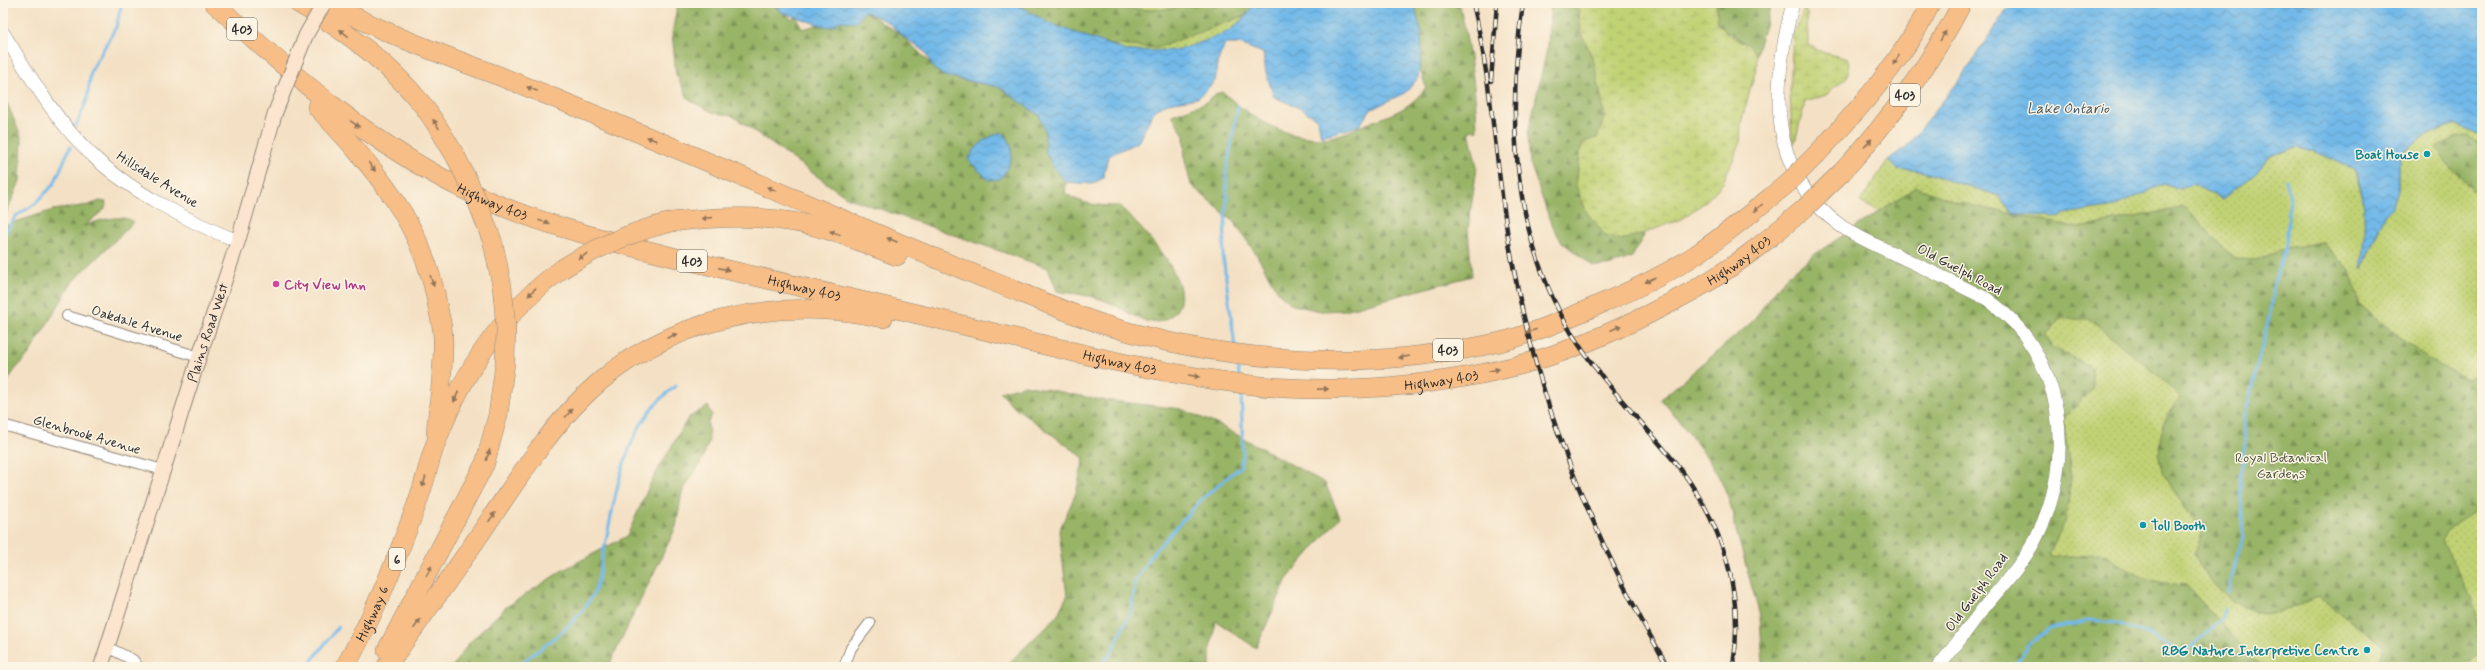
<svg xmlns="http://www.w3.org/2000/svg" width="2485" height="670" viewBox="0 0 2485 670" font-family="Mynerve,sans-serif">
<defs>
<pattern id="green-dots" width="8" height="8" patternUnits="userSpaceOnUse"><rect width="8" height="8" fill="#c1d274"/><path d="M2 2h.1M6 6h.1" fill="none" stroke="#a6b465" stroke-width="1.8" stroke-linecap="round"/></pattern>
<pattern id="forest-firs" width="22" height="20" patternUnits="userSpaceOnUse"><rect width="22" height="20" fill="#98b466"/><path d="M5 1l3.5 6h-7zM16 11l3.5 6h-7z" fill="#7c9354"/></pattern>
<pattern id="wetland-marsh" width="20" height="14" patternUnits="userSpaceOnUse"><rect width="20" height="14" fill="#c1d274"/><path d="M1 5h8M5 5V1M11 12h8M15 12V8" fill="none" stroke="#a6b465"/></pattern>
<pattern id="water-waves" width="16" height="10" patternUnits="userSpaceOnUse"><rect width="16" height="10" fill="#72b9e9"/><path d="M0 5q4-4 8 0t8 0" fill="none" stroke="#5e97bd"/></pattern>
</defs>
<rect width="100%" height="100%" fill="#fcf5e5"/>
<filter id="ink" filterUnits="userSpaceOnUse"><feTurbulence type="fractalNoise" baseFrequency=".025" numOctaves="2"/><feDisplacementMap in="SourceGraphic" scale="8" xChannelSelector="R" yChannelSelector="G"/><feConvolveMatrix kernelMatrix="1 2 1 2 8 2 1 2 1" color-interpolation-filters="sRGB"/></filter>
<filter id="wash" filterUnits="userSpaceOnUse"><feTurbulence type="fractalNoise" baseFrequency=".012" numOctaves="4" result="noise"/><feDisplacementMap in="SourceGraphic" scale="16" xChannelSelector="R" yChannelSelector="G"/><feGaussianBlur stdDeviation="0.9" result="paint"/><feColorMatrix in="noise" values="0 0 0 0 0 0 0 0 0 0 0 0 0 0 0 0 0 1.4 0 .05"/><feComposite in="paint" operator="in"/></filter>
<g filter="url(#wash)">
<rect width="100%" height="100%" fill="#f4e1c5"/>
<path fill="url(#green-dots)" stroke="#767e50" d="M1015,3H1281L1270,7L1254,4C1247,13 1240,24 1230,31C1204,47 1157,56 1127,51C1090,46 1048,19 1015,3Z
M2455,124L2482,137V667H1969L2053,348L2046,335L2053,328L2001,273L1860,202L1888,160L1897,169L1921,171L1999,196L2012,213L2054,217L2069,213L2115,206L2163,184L2180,189L2192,184L2222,199L2255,174L2270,156L2295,148L2315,152L2354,169L2366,209L2362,269L2385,215L2393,205L2398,190V168L2403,151L2426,135Z"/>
<path fill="url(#forest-firs)" stroke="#627048" d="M678,3H770L792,19L795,16L803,29L864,11L900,34L944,76L999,87L1039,115L1067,174L1065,193C1081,205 1101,206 1120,206C1138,226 1201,285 1174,313C1169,318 1160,323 1152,322C1136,320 1123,308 1108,302C1093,295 1073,294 1057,291L1048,268L846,197L733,116L714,113L689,100L676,74L672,33Z
M998,3H1114L1129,9L1150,10L1170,9L1188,3H1278L1157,48L1102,44Z
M1396,3H1459C1469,44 1476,88 1477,130L1469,131L1477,167L1468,229L1472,276L1345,310L1321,311L1293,305L1278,292L1255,252L1233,221L1191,185L1185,160L1184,135L1172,115L1207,102L1215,94L1223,92C1251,118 1284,139 1324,138C1336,138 1359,127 1371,122C1394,114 1412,107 1426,87Z
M1551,3H1578L1581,31L1594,62L1605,117L1597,138L1584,142L1581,148L1576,185L1622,240L1645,233L1632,257L1608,266H1593L1562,242L1552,226L1530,163L1528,133L1548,45Z
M1716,3H1772L1756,54C1746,41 1730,35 1718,24Z
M7,103L22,139L20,181L3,220V104Z
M2467,136L2482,147V200L2453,170L2436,147L2454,138Z
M1916,187L1956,202L2079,228L2185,207C2203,224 2216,243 2235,259L2256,260L2292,246L2324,243L2350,271L2360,305L2430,361L2465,378L2482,373V503C2468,521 2454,518 2442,541C2461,577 2485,613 2479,655L2458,667H2376L2384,646L2319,597C2307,601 2284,613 2272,613C2236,614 2209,584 2194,555L2203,531C2176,495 2147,470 2165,421C2168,413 2175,404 2180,397L2161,378L2089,319H2061L2046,335L2053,348L2092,367V389L2063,418L2071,478L2066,520L2049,555C2060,560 2090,551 2107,555C2113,557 2118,565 2124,568C2145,580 2162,584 2186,585L2261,667H1763L1760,616L1734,523C1729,475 1690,436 1661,399L1751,323L1784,279L1815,254Z
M100,201L106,202L105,209L84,226C96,221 122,213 134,222L73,281L29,354L14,371L3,388V226L53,210L89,205Z
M1025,385L1096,399L1181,409L1221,426L1325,483L1340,517L1287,579L1256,648L1216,621L1210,650V667H1005L1057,616L1067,596L1059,531L1076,493L1084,458L1012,405L1000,392Z
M708,406L712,415L708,422L709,442L700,464L682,492L676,527L608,667H452L469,643L505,608L563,570L627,536L651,482L688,418Z"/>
<path fill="url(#wetland-marsh)" stroke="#767e50" d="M1578,3H1716L1718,24L1731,36L1749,45L1756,54L1757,65L1741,123L1740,144L1722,184L1704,203L1681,219L1645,233L1622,240L1606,236L1587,213L1576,185L1581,148L1584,142L1597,138L1605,117L1594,62L1581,31Z
M1804,9L1807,13L1808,45L1824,53L1849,59L1848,76L1826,95L1805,102L1795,142L1792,144L1790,91L1793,33Z"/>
<path fill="url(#water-waves)" stroke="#4e728a" d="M774,3H1015L1051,24L1127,51L1178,50L1210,39L1229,31L1243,19L1254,4L1270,7L1281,3H1411L1415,8L1421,31L1422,52L1418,78L1406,92L1370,110L1359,126L1321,136L1318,120L1304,110L1274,97L1266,73L1263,53L1240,44H1225L1219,58L1215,81L1198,98L1168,103L1154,111L1138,142L1108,156L1103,178L1092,184L1066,182L1053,167L1045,150V131L1039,115L999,87L944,76L933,68L926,53L900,34L888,22L864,11L857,22L840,21L832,27L823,26L781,12Z
M2011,3H2482V137L2455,124L2426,135L2403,151L2398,168V190L2393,205L2385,215L2361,270C2364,235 2369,202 2354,169L2315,152L2295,148L2270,156L2255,174L2222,199L2192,184L2180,189L2163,184L2115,206L2069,213L2054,218L2012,213L1999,196L1921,171L1897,169L1888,160L1906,147L1958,82Z
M1002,132C1018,146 1012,164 1000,179L989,180L968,160C977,144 985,138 1002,132Z"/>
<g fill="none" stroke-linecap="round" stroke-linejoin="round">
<path stroke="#72b9e9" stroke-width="3" d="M76,126L87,100L91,71L116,27L122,3
M3,236L16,216L35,204L54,184L70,147
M1235,346L1223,256L1227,198L1226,173L1238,106
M1237,360L1239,376
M2228,592L2243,535L2240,477L2245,445L2244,420L2269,318L2274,283L2286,245L2290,198L2286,180
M307,667L338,627
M516,667C544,645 575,627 593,595C599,584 600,566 603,554C617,494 622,424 676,386
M1097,667L1110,655L1132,609L1135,581L1153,553L1203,498L1240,467L1243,455L1241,389
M2013,667L2031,643L2048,629L2089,621L2116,623L2147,634L2176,650H2184L2194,646L2221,620L2224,609"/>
</g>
</g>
<g filter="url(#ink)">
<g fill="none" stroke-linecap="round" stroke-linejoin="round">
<g stroke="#908678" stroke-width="12">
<path id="minor" d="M67,316L199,357
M3,425L163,470
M107,647L133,660L138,667
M844,667L851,648L870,623"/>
</g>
<g stroke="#908678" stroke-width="14">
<path id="tertiary" d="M1793,3C1772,83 1765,172 1841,226C1860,239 1882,248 1903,258C1931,271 1959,285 1987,299C2065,354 2078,458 2035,540C2023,563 2003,585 1986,605C1970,625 1955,647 1938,667
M3,33C29,74 54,119 90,153C126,189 191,223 238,241"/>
</g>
<g stroke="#908678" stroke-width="16">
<g id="secondary">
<path id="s1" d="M101,667L199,357L238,241L275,113"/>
</g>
</g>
<g stroke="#908678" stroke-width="20">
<g id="motorway">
<path id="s2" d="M214,3C291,74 368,142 463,189C530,222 604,240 677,258C750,275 823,292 896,309C1013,336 1133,371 1252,385C1337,395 1445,386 1527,363C1584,347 1642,319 1694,290C1734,268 1770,238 1805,208"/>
<path d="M298,3C343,29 388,62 421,103C435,120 445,139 456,157"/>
<path d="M328,3C388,36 453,58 517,83C590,112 663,143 736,174C821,210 905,246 991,281C1028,295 1064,312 1102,324C1229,364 1369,372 1500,342C1533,334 1565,319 1596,306C1629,292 1664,276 1694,256C1727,234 1757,208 1788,183"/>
<path d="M317,107C374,168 424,223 438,308C440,318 443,328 443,338C444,369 439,401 436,432"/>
<path d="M1817,154C1860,108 1903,60 1931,3"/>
<path d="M1842,172C1889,121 1930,65 1962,3"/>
<path d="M672,222C725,215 780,214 831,231C853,238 875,248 897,256"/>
<path d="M493,243L502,286"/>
<path d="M387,650L485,463L498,415L505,363"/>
<path id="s3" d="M345,667C374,615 396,562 416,506C424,486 428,465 435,445C461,375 501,313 562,269"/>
<path d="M386,667C422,618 457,568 491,518C520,476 548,431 585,395C664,318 778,295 883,318"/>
</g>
</g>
<use href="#minor" stroke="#fff" stroke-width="10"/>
<use href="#tertiary" stroke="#fff" stroke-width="13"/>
<use href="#secondary" stroke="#fce5cf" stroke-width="14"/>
<use href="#motorway" stroke="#f7be87" stroke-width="19"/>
<g stroke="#2b2b2b" stroke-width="4.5">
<path id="rail" d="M1473,3C1493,87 1496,175 1512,260C1538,404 1594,541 1668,667
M1523,3C1506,119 1512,244 1579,345C1609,390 1649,429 1682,471C1725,530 1744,595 1733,667
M1491,81L1497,3"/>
</g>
<use href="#rail" stroke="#fcf5e5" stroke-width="3" stroke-dasharray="9" stroke-linecap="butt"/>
<g stroke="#908678" stroke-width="16" stroke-linecap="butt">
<path id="secondary-bridge" d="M275,113L306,35L324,3"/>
</g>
<g stroke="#908678" stroke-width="20" stroke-linecap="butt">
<path id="motorway-bridge" d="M456,157L476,198L493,243
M1788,183L1817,154
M1805,208L1842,172
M562,269C597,247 632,231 672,222
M502,286L506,328L505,363"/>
</g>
<use href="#secondary-bridge" stroke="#fce5cf" stroke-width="14"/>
<use href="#motorway-bridge" stroke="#f7be87" stroke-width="19"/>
</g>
<defs><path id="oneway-solid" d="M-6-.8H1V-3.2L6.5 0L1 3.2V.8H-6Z"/></defs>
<g fill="#917459">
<use href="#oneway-solid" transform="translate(344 33) rotate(-143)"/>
<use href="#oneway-solid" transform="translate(1943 36) rotate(-59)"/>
<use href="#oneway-solid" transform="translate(1896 60) rotate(123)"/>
<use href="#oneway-solid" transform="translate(532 89) rotate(-158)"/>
<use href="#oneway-solid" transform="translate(355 124) rotate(35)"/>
<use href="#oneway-solid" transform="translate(436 124) rotate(-124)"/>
<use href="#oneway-solid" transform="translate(652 139) rotate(-157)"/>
<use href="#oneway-solid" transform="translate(1868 143) rotate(-48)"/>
<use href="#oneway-solid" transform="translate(372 167) rotate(52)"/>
<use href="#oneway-solid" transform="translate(772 189) rotate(-157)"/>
<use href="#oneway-solid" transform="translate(1758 208) rotate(140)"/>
<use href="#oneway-solid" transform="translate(707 218) rotate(176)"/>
<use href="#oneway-solid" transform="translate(544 222) rotate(18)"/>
<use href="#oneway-solid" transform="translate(835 233) rotate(-160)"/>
<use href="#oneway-solid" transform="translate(892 240) rotate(-157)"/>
<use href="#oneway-solid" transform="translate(583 256) rotate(149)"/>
<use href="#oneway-solid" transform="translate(724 269) rotate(13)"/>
<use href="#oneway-solid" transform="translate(1650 280) rotate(152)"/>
<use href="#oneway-solid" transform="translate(432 281) rotate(71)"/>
<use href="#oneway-solid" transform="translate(532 292) rotate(133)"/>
<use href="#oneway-solid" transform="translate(1616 328) rotate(-24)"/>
<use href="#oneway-solid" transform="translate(1531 331) rotate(162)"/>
<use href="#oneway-solid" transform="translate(672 336) rotate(-23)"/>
<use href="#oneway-solid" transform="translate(1404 357) rotate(171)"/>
<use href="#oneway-solid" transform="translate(1494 370) rotate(-12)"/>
<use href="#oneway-solid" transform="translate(1194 376) rotate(9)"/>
<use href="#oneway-solid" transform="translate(1323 389) rotate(-1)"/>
<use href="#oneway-solid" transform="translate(456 397) rotate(114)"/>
<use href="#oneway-solid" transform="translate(569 413) rotate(-50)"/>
<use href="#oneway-solid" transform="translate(488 455) rotate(-71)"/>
<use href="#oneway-solid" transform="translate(424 482) rotate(107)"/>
<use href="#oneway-solid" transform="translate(492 517) rotate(-55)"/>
<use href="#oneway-solid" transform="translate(429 571) rotate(-62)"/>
<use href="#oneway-solid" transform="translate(417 624) rotate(-55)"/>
</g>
</g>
<g fill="#0f9aa8" stroke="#fcf5e5" stroke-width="1.5">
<circle cx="2427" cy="154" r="4"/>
<circle cx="2143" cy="525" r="4"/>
<circle cx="2367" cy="650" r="4"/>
</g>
<circle fill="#d1479c" stroke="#fcf5e5" stroke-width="1.5" cx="276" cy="284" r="4"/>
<g text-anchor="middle" stroke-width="3" stroke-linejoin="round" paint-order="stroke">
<g fill="#fcf5e5" stroke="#6a6863" stroke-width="1">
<rect x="227" y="18" width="30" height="22" rx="3"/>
<rect x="1890" y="84" width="30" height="22" rx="3"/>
<rect x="677" y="250" width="30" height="22" rx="3"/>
<rect x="1433" y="339" width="30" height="22" rx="3"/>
<rect x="389" y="548" width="16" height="22" rx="3"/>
</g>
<g font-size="13" font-weight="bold" fill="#2b2b2b">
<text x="242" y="34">403</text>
<text x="1905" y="100">403</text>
<text x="692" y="266">403</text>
<text x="1448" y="355">403</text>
<text x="397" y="564">6</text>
</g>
<g font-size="14" font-weight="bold" fill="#0d838f" stroke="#fcf5e5" text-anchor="end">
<text x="2419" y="159">Boat House</text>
<text x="2151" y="530" text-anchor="start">Toll Booth</text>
<text x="2359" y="655">RBG Nature Interpretive Centre</text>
</g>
<g font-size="14" fill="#2b2b2b" stroke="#fcf5e5">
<text transform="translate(158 179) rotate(32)" y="5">Hillsdale Avenue</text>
<text dy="5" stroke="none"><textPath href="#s2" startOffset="344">Highway 403</textPath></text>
<text dy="5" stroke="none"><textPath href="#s2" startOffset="1640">Highway 403</textPath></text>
<text transform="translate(1960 269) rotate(28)" y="5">Old Guelph Road</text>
<text dy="5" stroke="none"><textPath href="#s2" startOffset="668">Highway 403</textPath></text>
<text transform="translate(137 323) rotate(17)" y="5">Oakdale Avenue</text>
<text dy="5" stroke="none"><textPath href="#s1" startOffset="351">Plains Road West</textPath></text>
<text dy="5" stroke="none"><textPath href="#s2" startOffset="992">Highway 403</textPath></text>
<text dy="5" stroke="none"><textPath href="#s2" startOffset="1316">Highway 403</textPath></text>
<text transform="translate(87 434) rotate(16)" y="5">Glenbrook Avenue</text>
<text transform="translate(1976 592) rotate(-53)" y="5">Old Guelph Road</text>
<text dy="5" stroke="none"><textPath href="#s3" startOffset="60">Highway 6</textPath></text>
</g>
<g font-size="14" font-weight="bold" fill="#b23c85" stroke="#fcf5e5" text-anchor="start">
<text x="284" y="289">City View Inn</text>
</g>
<g font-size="14" fill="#50553d" stroke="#fcf5e5">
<text x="2281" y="462">Royal Botanical<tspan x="2281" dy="16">Gardens</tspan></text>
</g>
<g font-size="15" font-style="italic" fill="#405664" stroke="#fcf5e5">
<text x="2068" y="113">Lake Ontario</text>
</g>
</g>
<rect width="2485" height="670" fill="none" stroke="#fcf5e5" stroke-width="16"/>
</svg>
